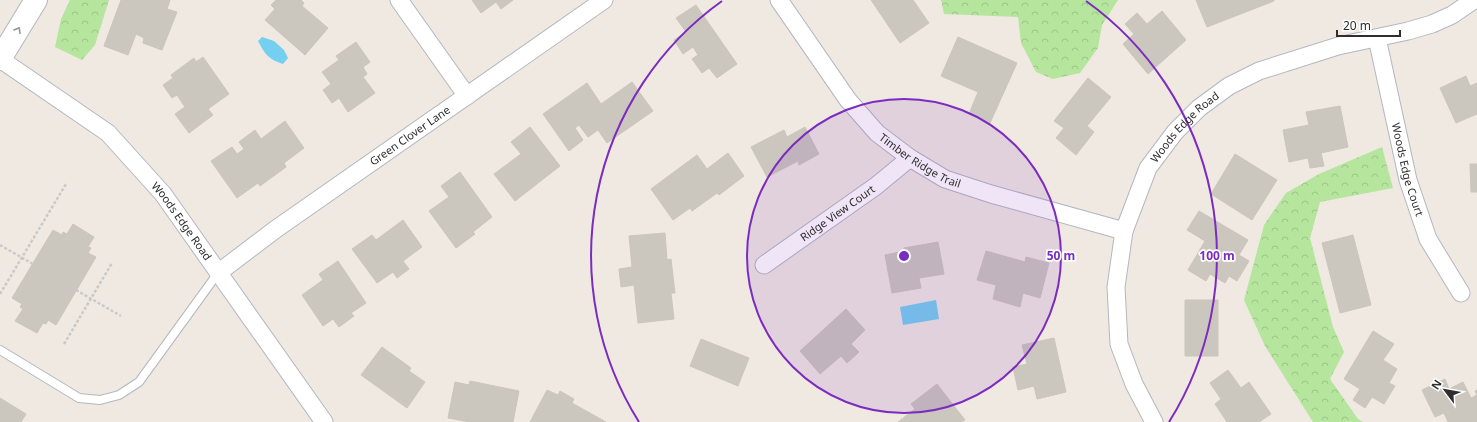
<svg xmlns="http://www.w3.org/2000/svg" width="1477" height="422" viewBox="0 0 1477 422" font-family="'Noto Sans',sans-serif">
<defs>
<pattern id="forest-crowns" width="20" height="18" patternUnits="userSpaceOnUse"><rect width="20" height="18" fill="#b6e59e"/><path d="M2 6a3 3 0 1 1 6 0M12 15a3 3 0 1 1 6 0" fill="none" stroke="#9dc588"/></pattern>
</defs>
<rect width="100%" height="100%" fill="#efe9e1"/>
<path fill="url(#forest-crowns)" d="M70,0H109L95,45L82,60L55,47L61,19Z
M941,0H1118L1102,25L1098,48L1080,73L1053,79L1036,72L1021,43L1018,17L944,14Z
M1382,147L1393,188L1320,202L1310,238L1333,327L1344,352L1330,379L1358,419L1363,422H1313L1265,346L1244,300L1264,225L1286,193L1319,174Z"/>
<path fill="#75cff0" d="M262,37L274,41L284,50L288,58L283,64C268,59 265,54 258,41Z
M936,300L939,319L903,325L900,307Z"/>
<path fill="#cbc7bf" stroke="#cbc5ba" d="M121,0H144L148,1V0H170L167,9L177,12L162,50L143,43L144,38L136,34L128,55L104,46Z
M276,0H301L304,3L302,6L328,28L305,55L265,20L275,9L271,5Z
M472,0H513L501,9L496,2L481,13Z
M871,0H913L929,23L900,43Z
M1196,0H1274V1L1207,27Z
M696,5L737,64L717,78L709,68L702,73L692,59L698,55L693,47L683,54L674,40L686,32L676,18Z
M1162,11L1186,40L1148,74L1123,44L1134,34L1125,24L1137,13L1147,24Z
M958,37L1017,63L990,123L969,114L978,92L941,76Z
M356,42L370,62L363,67L367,74L363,77L375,93L348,112L339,98L332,103L323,90L331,84L322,72L339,60L336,56Z
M203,57L229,94L208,109L213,115L189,133L175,114L185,107L177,95L172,98L163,85L173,78L171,75L194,58L196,62Z
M1466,76L1470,86L1477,83V114L1456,123L1440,88Z
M1088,78L1111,97L1087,126L1094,132L1076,155L1056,138L1064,128L1054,121Z
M632,82L653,111L607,143L598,130L588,137L579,125L575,128L583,140L569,151L543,114L587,83L601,104Z
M1340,106L1348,147L1321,153L1324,166L1310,168L1308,158L1289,162L1283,130L1309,125L1306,112Z
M285,121L304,148L284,163L286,167L260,186L258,183L237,198L211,161L232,147L237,154L244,149L239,142L255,130L261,139Z
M530,127L560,166L515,201L494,174L521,154L511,142Z
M805,127L819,154L799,165L798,161L767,177L751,147L784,130L787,137Z
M728,153L744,176L719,195L717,193L692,211L690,208L673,220L651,189L697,155L707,169Z
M1235,154L1277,180L1252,220L1211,194Z
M1470,164H1477V192H1471Z
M460,172L492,217L473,232L475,234L456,248L429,211L449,197L441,186Z
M1199,211L1248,240L1239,255L1249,261L1237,281L1229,276L1225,283L1210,274L1206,281L1188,270L1205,241L1187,230Z
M403,220L422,247L403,261L409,269L397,278L393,272L377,283L352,249L372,235L376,240Z
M73,224L94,237L88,247L91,248L88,253L96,257L56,325L48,320L46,324L43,323L37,333L15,321L23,309L20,307L22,304L12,298L53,230L62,235L63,232L67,234Z
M665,233L667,260L671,259L675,293H671L674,319L638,323L634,285L621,287L619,269L632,267L629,236Z
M1353,235L1371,305L1340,313L1322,243Z
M938,242L944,274L919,278L921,288L892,293L885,255L904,251V248Z
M986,251L1025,262L1026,257L1049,263L1040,298L1023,293L1020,307L993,299L996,285L977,280Z
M338,261L366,303L351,313L354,316L339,327L333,319L323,326L302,295L323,280L319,274Z
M1185,300H1218V356H1185Z
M846,309L865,330L851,344L859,352L847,363L841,356L820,374L800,351Z
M1373,331L1394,344L1383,360L1397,369L1389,383L1395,386L1384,404L1372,397L1365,408L1353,400L1360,389L1344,379Z
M1054,338L1066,392L1037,399L1034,386L1018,390L1013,367L1027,364L1022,345Z
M701,339L749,358L738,386L690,366Z
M382,347L411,368L409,371L425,382L407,408L361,375Z
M1228,370L1241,388L1249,382L1271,414L1259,422H1227L1215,404L1221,399L1210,383Z
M1445,379L1449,389L1463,382L1471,398L1477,395L1475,391L1477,390V422H1448L1444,413L1435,417L1422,390Z
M470,381L519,391L513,422H470L448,418L455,382L469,385Z
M937,384L965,420L961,422H898L915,409L911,404Z
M547,390L558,395L560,391L574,399L572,403L606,422H530Z
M0,398L26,414L21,422H0Z"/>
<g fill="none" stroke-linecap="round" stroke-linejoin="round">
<g stroke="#b4b7c1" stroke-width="10">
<path id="service" d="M0,350L79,398L100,400L119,395L139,382L218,273"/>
</g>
<g stroke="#b4b7c1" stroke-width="19">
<g id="minor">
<path d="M399,0L467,96"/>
<path id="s1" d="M779,0L848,100L877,133L910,158L945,179L991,194L1124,231"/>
<path id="s2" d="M1377,38L1408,180L1428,239L1461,293"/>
<path id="s3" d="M0,59L108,133L163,194L324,422"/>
<path id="s4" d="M764,265L876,186L910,158"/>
<path id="s5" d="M218,273L276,229L604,0"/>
<path id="s6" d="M1154,422L1134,384L1119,344L1116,287L1124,231L1148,168L1175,132L1199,108L1229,86L1259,71L1338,46L1408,31L1432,24L1452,15L1474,0"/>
</g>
</g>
<g stroke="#b4b7c1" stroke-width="24">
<path id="secondary" d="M0,59L36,0"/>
</g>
<path stroke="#c9c9c9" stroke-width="2.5" stroke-dasharray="3 2" stroke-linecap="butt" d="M0,245L33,264
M76,290L121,316
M0,294L66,184
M64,344L112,263"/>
<use href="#service" stroke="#fff" stroke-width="8"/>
<use href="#minor" stroke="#fff" stroke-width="17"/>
<use href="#secondary" stroke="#fff" stroke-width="22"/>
</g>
<defs><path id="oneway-chevron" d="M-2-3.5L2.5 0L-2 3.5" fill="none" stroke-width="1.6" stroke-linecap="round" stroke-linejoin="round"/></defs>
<use stroke="#969696" href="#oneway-chevron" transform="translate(18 30) rotate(-59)"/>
<circle cx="904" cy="256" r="157" fill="#7b2cbf" fill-opacity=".12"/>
<g fill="none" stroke="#7b2cbf" stroke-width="2">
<circle cx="904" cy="256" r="157"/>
<path d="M639 422A313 313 0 0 1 722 1M1086 1A313 313 0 0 1 1169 422"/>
</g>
<g text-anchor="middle" stroke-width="3.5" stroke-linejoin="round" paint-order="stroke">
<g font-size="11" fill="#2e2e2e" stroke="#fff">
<text dy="4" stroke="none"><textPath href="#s6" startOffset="322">Woods Edge Road</textPath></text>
<text dy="4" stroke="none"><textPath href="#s5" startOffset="236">Green Clover Lane</textPath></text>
<text dy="4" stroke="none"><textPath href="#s1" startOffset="217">Timber Ridge Trail</textPath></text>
<text dy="4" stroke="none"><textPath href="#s2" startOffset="135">Woods Edge Court</textPath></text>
<text dy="4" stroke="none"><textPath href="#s4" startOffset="90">Ridge View Court</textPath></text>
<text dy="4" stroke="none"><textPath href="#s3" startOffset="246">Woods Edge Road</textPath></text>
</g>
</g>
<circle cx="904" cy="256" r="6" fill="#7b2cbf" stroke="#fff" stroke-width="2"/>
<g font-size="12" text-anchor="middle" font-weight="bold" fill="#7b2cbf" stroke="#fff" stroke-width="3.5" stroke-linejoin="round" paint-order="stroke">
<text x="1061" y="260">50 m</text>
<text x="1217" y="260">100 m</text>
</g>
<g transform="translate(1445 390) rotate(302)" stroke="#ffffff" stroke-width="3" paint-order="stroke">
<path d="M0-3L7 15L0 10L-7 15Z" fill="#2e2e2e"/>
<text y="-6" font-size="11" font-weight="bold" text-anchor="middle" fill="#2e2e2e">N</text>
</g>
<path d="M1337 30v6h63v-6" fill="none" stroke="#2e2e2e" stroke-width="2"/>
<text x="1343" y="30" font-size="12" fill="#2e2e2e" stroke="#ffffff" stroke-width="3" paint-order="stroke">20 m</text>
</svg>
